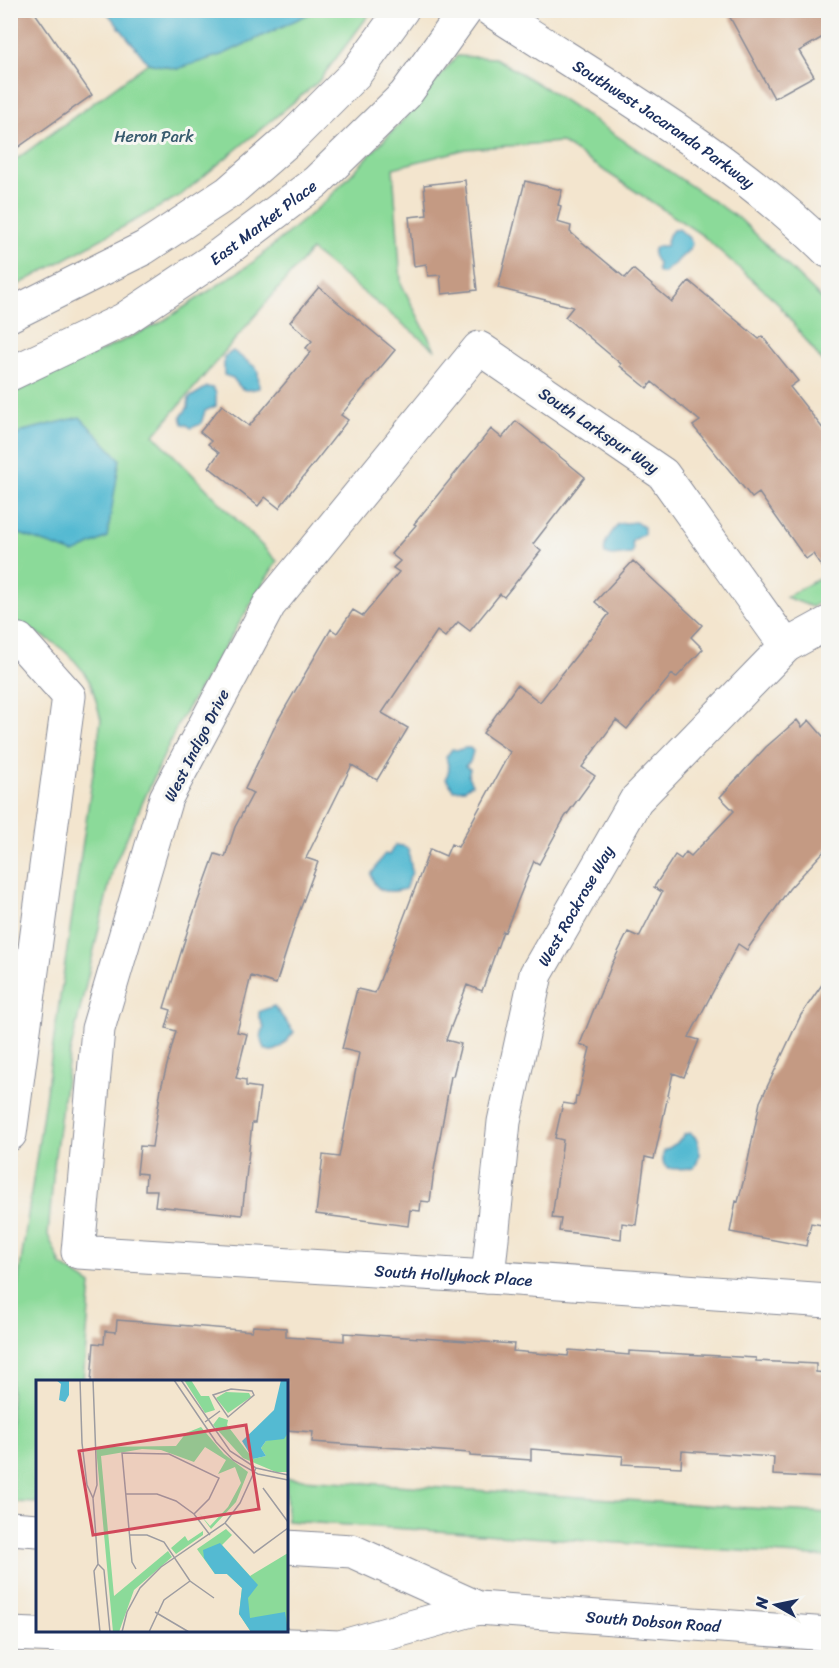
<svg xmlns="http://www.w3.org/2000/svg" width="839" height="1668" viewBox="0 0 839 1668" font-family="Sriracha,sans-serif">
<rect width="100%" height="100%" fill="#f6f6f2"/>
<filter id="ink" filterUnits="userSpaceOnUse"><feTurbulence type="fractalNoise" baseFrequency=".0167" numOctaves="2"/><feDisplacementMap in="SourceGraphic" scale="12" xChannelSelector="R" yChannelSelector="G"/><feConvolveMatrix kernelMatrix="1 2 1 2 8 2 1 2 1" color-interpolation-filters="sRGB"/></filter>
<filter id="wash" filterUnits="userSpaceOnUse"><feTurbulence type="fractalNoise" baseFrequency=".008" numOctaves="4" result="noise"/><feDisplacementMap in="SourceGraphic" scale="24" xChannelSelector="R" yChannelSelector="G"/><feGaussianBlur stdDeviation="1.35" result="paint"/><feColorMatrix in="noise" values="0 0 0 0 0 0 0 0 0 0 0 0 0 0 0 0 0 1.4 0 .05"/><feComposite in="paint" operator="in"/></filter>
<g filter="url(#wash)">
<rect width="100%" height="100%" fill="#f3e5ce"/>
<path fill="#8bda99" stroke="#53847c" stroke-width="1.5" d="M315,11H372L318,82L181,195L11,289L10,164L148,63L177,69Z
M457,56L495,58L550,91L740,219L828,305V369L776,301L702,235L561,142L466,149L393,168L401,283L435,350L311,250L154,435L277,561L179,722L113,868L69,1057L55,1156L48,1235L61,1265L91,1285L83,1381L38,1382L37,1503L11,1502V1330L101,719C97,707 95,690 88,679C70,648 42,634 11,621V394L160,323L252,263L326,201L402,121Z
M828,573V597L812,607L786,597Z
M286,1478L828,1513V1557L287,1521Z"/>
<path fill="#54bad2" stroke="#387498" stroke-width="1.5" d="M106,11H315L224,54L177,69L148,63Z
M679,229L690,239L692,244C689,253 680,256 675,264L671,266L664,273H659L657,269L658,264L653,255L654,249L658,246H666L669,235L673,230Z
M233,351L255,367L258,372L259,388C243,392 242,391 233,378L224,375V357Z
M207,387L213,388L216,393V406L205,411L201,424L191,428L187,425L183,424L181,417L188,407L189,398Z
M80,417L120,459L107,537L74,553L11,531L10,441L23,431Z
M635,522L644,527V534L632,541L633,552L631,554L612,556L605,554C602,542 612,533 618,524Z
M465,748H470L473,751L470,762L465,766L470,769L468,776L472,784L465,789L454,790L446,779L449,769L446,757L452,749L458,750Z
M395,845L403,846L408,849L412,872L405,889C389,893 375,894 371,874C377,868 379,859 385,854L389,855Z
M274,1006L294,1032C289,1038 283,1047 276,1050C260,1055 259,1037 264,1027L259,1016V1012C264,1008 269,1009 274,1006Z
M690,1133C702,1139 701,1158 694,1168C677,1168 658,1175 664,1151L677,1143L685,1134Z"/>
<g id="blocks">
<path fill="#c49a83" d="M10,10H33L92,95L10,153Z
M726,10H828V34L799,51L814,76L774,98Z
M465,180L477,290L442,294L440,275L428,276L426,264L414,266L409,217L427,215L424,185Z
M525,181L562,190L558,205L561,206L557,222L571,226L570,232L625,278L633,269L672,302L689,281L759,339L762,336L798,381L790,387L828,435V575L813,554L806,559L759,493L752,498L693,426L700,421L652,382L647,388L620,366L621,364L565,317L573,307L498,288Z
M319,287L395,350L341,415L348,420L279,508L265,497L258,506L209,467L219,453L208,444L211,441L200,432L222,405L249,426L311,352L306,348L312,341L290,322Z
M516,421L585,477L533,544L541,551L504,597L500,594L470,631L458,622L445,637L437,631L382,713L408,728L377,780L352,765L306,858L318,862L298,915L276,984L251,976L237,1032L247,1034L236,1078L246,1080V1086L260,1088L255,1123H252L242,1215L155,1206L157,1190H145L146,1174L137,1173L140,1146L152,1147L161,1088L176,1031L166,1028L171,1010L164,1008L190,923L215,854L225,857L235,827L253,793L245,789L278,720L331,629L337,633L353,610L363,616L399,572L393,568L400,561L391,554L416,525L414,524L491,429L502,438Z
M633,561L702,625L691,637L703,649L676,678L672,674L627,729L616,720L582,767L595,776L565,817L539,864L534,861L505,932L503,931L482,991L467,985L446,1040L461,1044L453,1076H451L434,1170L430,1202L421,1201L420,1211L410,1210L408,1226L316,1214L323,1155L339,1157L359,1053L342,1049L357,989L375,993L430,849L446,856L451,844L458,847L510,752L483,733L517,685L540,702L609,614L595,602Z
M797,720L802,727L809,720L828,742V847L789,889L747,950L738,944L689,1037L699,1040L684,1077L673,1073L654,1159L645,1157L636,1225L622,1223L621,1239L559,1231L561,1219L552,1218L563,1140L555,1138L563,1103L575,1105L576,1096L578,1097L590,1048L580,1044L612,964L628,932L639,937L662,892L654,887L675,855L681,859L686,852L691,856L734,811L720,797L766,747Z
M828,976V1226L811,1223L806,1246L730,1232L736,1201L738,1202L745,1175L760,1102L801,1015Z
M117,1320L252,1331L253,1326L286,1328V1337L344,1341V1333L514,1344L513,1351L568,1356L569,1350L629,1355V1351L756,1358V1361L816,1364V1372L826,1373V1385H828V1478L773,1475L774,1457L682,1451L681,1467L622,1464L623,1456L531,1449V1460L470,1456V1453L312,1442L313,1432L286,1430V1382H91L94,1343L104,1344L105,1331L116,1332Z"/>
</g>
</g>
<g filter="url(#ink)">
<use href="#blocks" fill-opacity="0" stroke="#878a96" stroke-width="1.5"/>
<g fill="none" stroke-linecap="round" stroke-linejoin="round">
<g stroke="#878a96" stroke-width="35">
<g id="minor">
<path id="s1" d="M491,10C606,85 730,154 828,251"/>
<path d="M10,315L144,248L229,192L292,137L356,73L402,10"/>
<path id="s2" d="M10,374L123,320L213,260L316,182L405,95L466,10"/>
<path d="M10,639L19,640L69,696L10,1134"/>
<path id="s3" d="M786,646L663,474L479,348L269,605L166,798L98,1029L78,1252L488,1277L828,1301"/>
<path id="s4" d="M488,1277L504,1122L536,974L636,800L786,646L828,623"/>
</g>
</g>
<g stroke="#878a96" stroke-width="35">
<g id="major">
<path d="M10,1528L38,1530"/>
<path id="s5" d="M286,1547L352,1551L478,1608L828,1634"/>
<path d="M10,1634L340,1647L478,1608"/>
</g>
</g>
<use href="#minor" stroke="#fff" stroke-width="33"/>
<use href="#major" stroke="#fff" stroke-width="33"/>
</g>
</g>
<g text-anchor="middle" stroke-width="6" stroke-linejoin="round" paint-order="stroke">
<g font-size="16" fill="#1b2f5e" stroke="#f6f6f2">
<text dy="6" stroke="none"><textPath href="#s1" startOffset="207">Southwest Jacaranda Parkway</textPath></text>
<text dy="6" stroke="none"><textPath href="#s2" startOffset="296">East Market Place</textPath></text>
<text transform="translate(599 430) rotate(34)" y="6">South Larkspur Way</text>
<text transform="translate(196 745) rotate(-63)" y="6">West Indigo Drive</text>
<text dy="6" stroke="none"><textPath href="#s4" startOffset="386">West Rockrose Way</textPath></text>
<text dy="6" stroke="none"><textPath href="#s3" startOffset="1826">South Hollyhock Place</textPath></text>
<text dy="6" stroke="none"><textPath href="#s5" startOffset="380">South Dobson Road</textPath></text>
</g>
<g font-size="16" fill="#375a6d" stroke="#f6f6f2">
<text x="154" y="142">Heron Park</text>
</g>
</g>
<g transform="translate(36 1380)">
<rect width="252" height="252" fill="#f3e5ce"/>
<path d="M148,0H155L165,16H173L179,30L169,33ZM190,12L213,13L215,17L192,33L180,18ZM183,37L192,40L191,45L217,79L230,76L225,68L230,61L252,54V92H240L207,78L177,45ZM165,47L188,74L212,92L200,122L175,149L163,133L174,146L192,127L205,103L199,87L182,94L190,80L169,67L158,82L125,70L106,69L65,76L78,216L132,171L136,177L98,210L83,252H77L60,67L140,66L150,53ZM190,149L196,155L186,165L214,196L252,173V251L215,252L203,234L206,208L191,194H179L163,172L161,169ZM167,151V155L140,174L135,168L149,156L152,161Z" fill="#8bda99"/>
<path d="M20,0H33V15L29,22L23,20L25,4ZM245,0H252V53L248,59L230,61L225,68L230,76L217,79L206,61L238,30ZM184,163L222,205L212,218L214,238L249,232L252,251L215,252L203,234L206,208L191,194H179L168,178L167,170Z" fill="#54bad2"/>
<path fill="none" stroke="#9d9ca1" stroke-width="1.5" d="M44,0L46,63L51,105L57,118M57,0L61,105L57,118L62,184L58,191L64,252M138,0L180,62L197,80L222,94L252,100M145,0L194,71L220,88L252,95M195,9L216,11L218,15L192,37L177,15ZM169,42L184,31M227,108L252,142M90,114H121L140,121L158,134L174,155M189,143L218,173L252,148M94,155H111L128,162L154,201L178,218M62,184L68,190L74,252M100,189L96,182L86,73L133,74L183,98L173,119L158,134M119,232L153,252M86,252L91,232L104,208L125,187L189,143L204,123L220,88M113,252L128,220L154,201"/>
<path fill="#d1495b" fill-opacity="0.15" stroke="#d1495b" stroke-width="3" d="M210,45L223,129L57,155L43,71Z"/>
<rect width="252" height="252" fill="none" stroke="#1b2f5e" stroke-width="3"/>
</g>
<rect width="839" height="1668" fill="none" stroke="#f6f6f2" stroke-width="36"/>
<g transform="translate(776 1605) rotate(279)" stroke="#f6f6f2" stroke-width="4.5" paint-order="stroke">
<path d="M0-4.5L10 22L0 15L-10 22Z" fill="#1b2f5e"/>
<text y="-9" font-size="16" font-weight="bold" text-anchor="middle" fill="#1b2f5e">N</text>
</g>
</svg>
